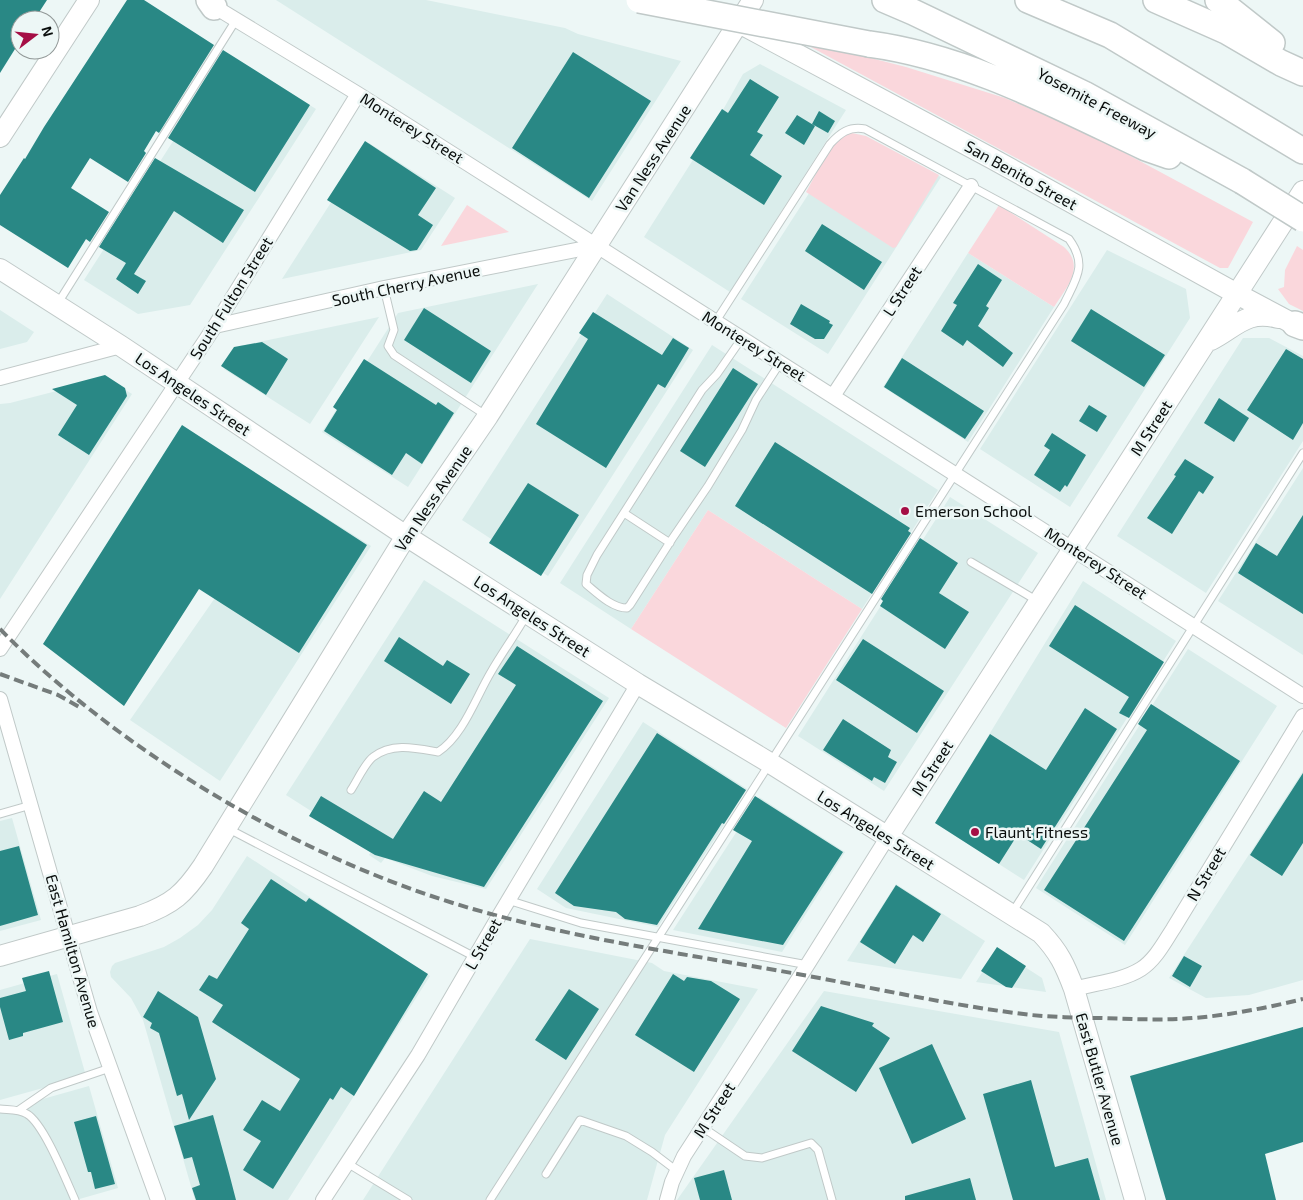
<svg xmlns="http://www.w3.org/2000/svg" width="1303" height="1200" viewBox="0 0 1303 1200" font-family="'Exo 2',sans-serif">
<rect width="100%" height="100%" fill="#edf7f6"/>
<path fill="#daedeb" d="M276,0H426L565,28L578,34L681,61L592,201Z
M229,54L316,109L190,305L138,314L84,280Z
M760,64L846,110L730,292L644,237L710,133L743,74Z
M369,143L455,198L421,250L282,279Z
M871,144L941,177L828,354L741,299L840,145Z
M1107,250L1186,289L1190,318L1070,507L980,449Z
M968,253L1054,307L968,442L883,387Z
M538,284L408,487L322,432L398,313Z
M607,294L693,350L548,576L462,520Z
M0,310L34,332L27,342L0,349Z
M379,317L310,424L224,369L239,346Z
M1243,338H1269L1303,356V441L1206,593L1117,536Z
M712,345L938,490L862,609L708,510L631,629L560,583Z
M107,378L132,394L0,599V404L10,403Z
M1303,468V655L1218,601Z
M284,491L371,546L220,781L130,720L217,595Z
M950,497L1038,553L884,791L798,736Z
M424,580L609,698L486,889L432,876L385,858L381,863L369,855L372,850L286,795Z
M1083,581L1176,641L1024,880L935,823Z
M1188,649L1277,706L1125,945L1036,888Z
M643,722L747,789L658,927L566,908L537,889Z
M1303,771V980L1249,995L1206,998L1169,978Z
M759,797L845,852L782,952L673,930Z
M12,818L41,920L0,931V821Z
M247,856L430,976L288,1200H195L143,1020L131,998L111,977L110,972L112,966L115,963L164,947L180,938L198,925L212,910Z
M896,884L985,941L961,979L847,961Z
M530,939L652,963L664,971L758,989L665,1135L647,1200H363Z
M997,949L1042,978L1046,992L976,982Z
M57,974L86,1076L0,1100V990Z
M824,991L1059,1032L1106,1200H677Z
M89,1086L118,1188L76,1200H0V1111Z"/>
<path fill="#fad7dc" d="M796,39L906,67L1005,98L1099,139L1253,222L1228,268H1220Z
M852,133L866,136L939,175L896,247L893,248L806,192C817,174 831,137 852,133Z
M467,205L509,232L441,246Z
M999,205L1064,247C1086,267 1066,288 1054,307L968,253Z
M1297,246L1303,250V311L1289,304L1278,289L1284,287L1285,270Z
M708,510L862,609L786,728L631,629Z"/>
<path fill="#298885" d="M0,0H47L34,20H20V41L0,73Z
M127,0H144L214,45L159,133L156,131L144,151L146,153L128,182L90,158L71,188L109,212L90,242L86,239L68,268L0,225V195L24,158L25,159L44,127Z
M223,50L310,105L255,192L168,138Z
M573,52L651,101L589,198L512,148Z
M750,79L779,97L757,132L763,135L750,155L782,176L764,205L690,158L722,109L728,113Z
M819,111L835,121L828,133L812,124Z
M797,115L815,126L804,145L785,133Z
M365,141L436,188L418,215L433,225L417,250L410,251L327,200Z
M155,158L244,210L223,243L174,211L134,274L146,281L138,294L116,279L126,263L99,247Z
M822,224L882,262L864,290L805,251Z
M978,264L1002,280L986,306L989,308L978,326L1013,353L1003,367L967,340L963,346L941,331L957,305L953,303Z
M801,304L830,321L829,323L833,325L824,339H815L790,324Z
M424,308L491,351L471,383L404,340Z
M1091,309L1165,355L1144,387L1071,341Z
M593,312L662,355L673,338L689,348L665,388L658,384L606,468L536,424L588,339L579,333Z
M262,342L288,359L266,395L221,366L234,347Z
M1286,349L1303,359V423L1293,440L1247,410Z
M902,358L984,411L965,439L884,387Z
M364,359L436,405L438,402L454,413L422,464L406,453L392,475L324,431L337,410L333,407Z
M733,368L758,384L705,467L680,451Z
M105,375L125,388L127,396L89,455L58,435L77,405L52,389Z
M1219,398L1249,418L1234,442L1204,423Z
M1089,405L1107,416L1097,432L1079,421Z
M182,425L367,545L299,653L199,589L124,706L43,644Z
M1052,433L1086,455L1067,487L1065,485L1060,492L1034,475L1050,450L1044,446Z
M775,442L910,528L908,531L911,533L872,594L735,506Z
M1185,459L1214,477L1203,494L1199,491L1172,534L1147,518L1176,476L1174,475Z
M528,483L579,515L541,576L489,543Z
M1303,515V614L1238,573L1256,543L1277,556Z
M920,538L958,563L939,593L969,612L945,649L880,606L883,601L881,599Z
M1075,605L1164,662L1129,718L1119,713L1129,697L1049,646Z
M399,637L443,666L447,660L470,674L451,704L384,661Z
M863,639L944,691L917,733L836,680Z
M517,646L603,701L484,887L375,855L309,816L321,796L393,839L424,791L441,802L516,685L498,674Z
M1151,704L1240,761L1124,941L1044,890L1147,730L1138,724Z
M1085,708L1117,729L1041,849L1018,834L999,864L935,823L990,734L1046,770Z
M843,719L891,750L888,757L897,762L885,783L874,777L872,781L823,750Z
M657,733L746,790L724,824L722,823L657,925L625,919L616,912L574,906L555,893Z
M1303,773V843L1282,876L1250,855Z
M755,796L843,852L783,945L698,929L752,841L733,830Z
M19,846L38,915L0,926V851Z
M271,879L306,902L309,898L428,974L354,1096L341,1087L333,1100L330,1098L273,1189L243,1170L261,1141L243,1130L262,1100L280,1111L300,1079L212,1022L223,1005L199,990L209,975L217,979L249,929L241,923Z
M896,885L941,914L923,942L913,935L895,964L860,942Z
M997,947L1026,966L1012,988L1006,987L981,971Z
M1184,956L1202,966L1190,987L1172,976Z
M49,971L63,1022L23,1033V1036L9,1040L0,1007V998L26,991L22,978Z
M673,974L684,981L687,977L711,981L740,999L694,1072L635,1035Z
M569,989L599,1009L566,1060L535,1040Z
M158,991L198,1017L216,1079L189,1120L182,1094L177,1096L159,1033L150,1028L152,1023L143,1017Z
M821,1006L874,1023L872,1026L890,1038L856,1092L792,1051Z
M1303,1027V1142L1265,1154L1276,1200H1166L1130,1076Z
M932,1044L966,1119L912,1144L879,1068Z
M1031,1080L1055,1167L1088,1158L1100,1200H1013L983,1094Z
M213,1115L229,1173L236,1200H196L192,1188L200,1185L192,1157L184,1159L174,1126Z
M96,1116L115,1184L95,1189L91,1172H88L74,1122Z
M724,1170L732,1200H700L694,1178Z
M970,1178L976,1200H905V1196Z"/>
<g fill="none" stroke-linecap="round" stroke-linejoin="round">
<g stroke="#c0c9c8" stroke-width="9">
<path id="lane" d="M384,288L394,330L388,346L394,355L487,416
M58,303L236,20
M742,338L717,374L702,390L597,555L587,575L586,584C597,593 612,608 627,608L630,605L672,539L708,486L742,430L756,400L780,363
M624,513L670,543
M971,562L1036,600
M351,790C357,781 365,763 373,757C392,742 416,748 438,752C463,736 476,697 491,672C502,653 515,635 526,616
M0,814L31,805
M227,828L475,957
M508,900L581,923L808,965
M1012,913L1303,453
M0,1109C9,1110 19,1109 27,1114C44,1124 66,1180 75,1200
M19,1110L51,1088L110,1068
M702,1127L745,1156L762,1158L811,1143L818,1150L832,1200
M347,1163L408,1200
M546,1174L580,1120L626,1136L652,1152L677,1171
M490,1200L1064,304C1076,279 1088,265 1069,239L865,129C849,126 840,133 830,144L716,321"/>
</g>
<g stroke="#c0c9c8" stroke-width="16">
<path id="street" d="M210,4L358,94L484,174L1303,696
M215,326L384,288L596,246
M0,378L121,346
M833,396L971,186
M0,649L215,326L358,94
M0,699L90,1012L158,1200
M1074,989C1095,983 1122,981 1141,969C1155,960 1164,943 1173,929L1303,716
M323,1200L418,1055L499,916L638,684
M667,1200L672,1182L684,1156L801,975L887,838"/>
</g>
<g stroke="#c0c9c8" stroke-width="22">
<path id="secondary" d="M739,23L991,158L1237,294L1303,329
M0,137L89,0
M0,269L121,346L406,536L528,614L638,684L770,763L1041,933C1059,952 1065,965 1074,989L1135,1200
M1211,340C1235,328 1247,309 1278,318
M887,838L1303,191
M0,956L140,916C173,904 184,894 203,866L406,536L488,416L753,0"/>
</g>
<g stroke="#c0c9c8" stroke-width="28">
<path id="highway" d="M209,0L214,7
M885,0L913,12L1084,94L1242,181
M1028,0L1110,35L1303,151
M1156,0L1226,31L1281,63L1303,73
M1218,0L1272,43
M869,44C967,57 1057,106 1146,148L1169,156
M1295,324L1303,327"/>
</g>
<use href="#lane" stroke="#fff" stroke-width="7"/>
<use href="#street" stroke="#fff" stroke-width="14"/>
<use href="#secondary" stroke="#fff" stroke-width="20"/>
<use href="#highway" stroke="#fff" stroke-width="25"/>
<path stroke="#757c7b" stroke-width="4" stroke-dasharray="10 5" stroke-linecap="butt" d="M0,629C122,754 305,861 473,909C581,940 692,955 803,975C879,989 954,1006 1031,1015C1054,1017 1078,1018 1101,1018C1127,1019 1153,1020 1178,1019C1220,1017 1262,1009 1303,999
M0,674L58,695L81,708"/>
<g stroke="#c0c9c8" stroke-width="28" stroke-linecap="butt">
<path id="highway-bridge" d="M639,0L869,44
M1242,181L1303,219"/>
</g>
<use href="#highway-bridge" stroke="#fff" stroke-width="25"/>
</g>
<g fill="#a50e45" stroke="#edf7f6" stroke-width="2">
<circle cx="905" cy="511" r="5"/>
<circle cx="975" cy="832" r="5"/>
</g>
<g text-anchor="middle" stroke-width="5" stroke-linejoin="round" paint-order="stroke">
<g font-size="16" fill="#090d0c" stroke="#edf7f6">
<text transform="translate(1097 103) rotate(28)" y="6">Yosemite Freeway</text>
<text transform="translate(412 128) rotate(32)" y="6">Monterey Street</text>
<text transform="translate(653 158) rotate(-57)" y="6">Van Ness Avenue</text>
<text transform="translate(1021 175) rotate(29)" y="6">San Benito Street</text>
<text transform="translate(406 285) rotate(-12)" y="6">South Cherry Avenue</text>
<text transform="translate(902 291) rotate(-57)" y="6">L Street</text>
<text transform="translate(231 298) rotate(-58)" y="6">South Fulton Street</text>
<text transform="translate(754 346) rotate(32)" y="6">Monterey Street</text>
<text transform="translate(193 394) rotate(34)" y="6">Los Angeles Street</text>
<text transform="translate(1151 428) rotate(-57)" y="6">M Street</text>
<text transform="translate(433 498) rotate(-56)" y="6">Van Ness Avenue</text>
<text transform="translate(1096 563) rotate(33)" y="6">Monterey Street</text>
<text transform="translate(532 616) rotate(33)" y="6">Los Angeles Street</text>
<text transform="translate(932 768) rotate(-57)" y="6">M Street</text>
<text transform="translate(876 830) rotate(32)" y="6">Los Angeles Street</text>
<text transform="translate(1206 874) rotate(-59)" y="6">N Street</text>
<text transform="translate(483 944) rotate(-60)" y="6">L Street</text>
<text transform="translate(73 951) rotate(74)" y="6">East Hamilton Avenue</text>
<text transform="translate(1100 1079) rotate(74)" y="6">East Butler Avenue</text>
<text transform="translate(714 1110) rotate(-57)" y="6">M Street</text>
</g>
<g font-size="16" fill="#090d0c" stroke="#edf7f6" text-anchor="start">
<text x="915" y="517">Emerson School</text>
<text x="985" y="838">Flaunt Fitness</text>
</g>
</g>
<g transform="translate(35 35) rotate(74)"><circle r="24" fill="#edf7f6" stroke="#929998"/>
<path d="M0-4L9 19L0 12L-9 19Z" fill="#a50e45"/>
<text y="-8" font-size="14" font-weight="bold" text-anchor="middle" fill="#090d0c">N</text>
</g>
</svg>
